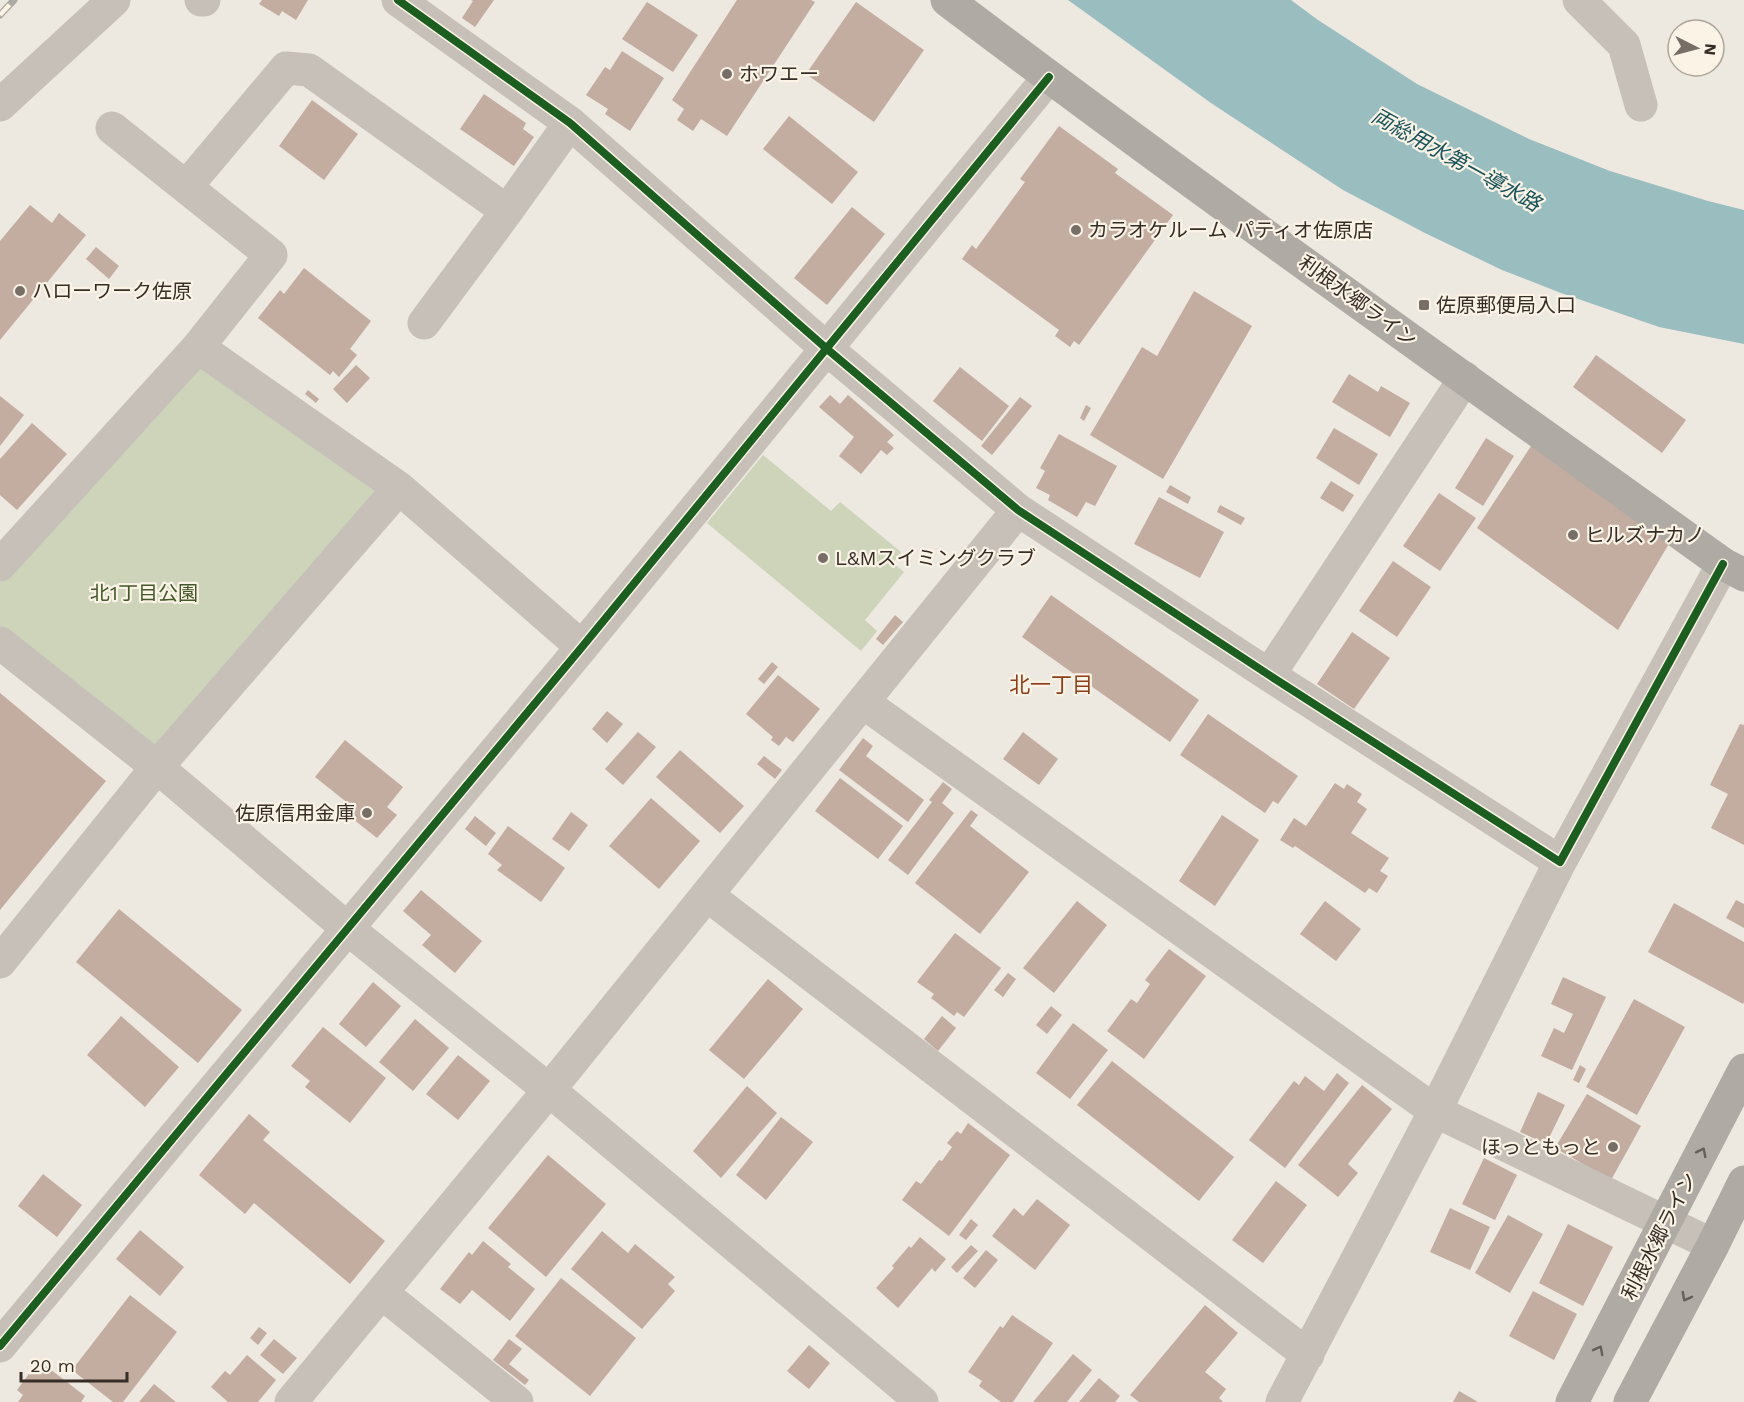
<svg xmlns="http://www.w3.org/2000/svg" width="1744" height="1402" viewBox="0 0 1744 1402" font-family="'Work Sans','Noto Sans JP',sans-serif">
<rect width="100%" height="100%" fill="#ede8e0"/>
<path fill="#cdd4b9" d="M201,363L383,490L157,753L0,628V582Z
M763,455L831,511L840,502L901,552L893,563L904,572L865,620L877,631L861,651L707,523Z"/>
<path fill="#9abec0" d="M1068,0H1291L1318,20L1417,84L1529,139L1610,171L1708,201L1744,210V344L1659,327L1561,293L1502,270L1425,233L1343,190L1211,103Z"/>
<path fill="#c2ada0" d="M262,0H308L296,20L282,11L279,16L259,4Z
M471,0H494L475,27L462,18L473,1Z
M737,0H811L815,2L727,136L701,119L693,131L677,120L684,109L672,100Z
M647,2L698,35L673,72L622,39Z
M856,2L924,50L874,122L806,74Z
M622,51L664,78L630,131L605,114L608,109L586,95L605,67L610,70Z
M484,94L526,123L523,129L534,137L514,166L460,129Z
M312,100L358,134L324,180L279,146Z
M789,116L858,172L832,204L763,149Z
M1059,126L1118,169L1115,173L1173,215L1079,345L1074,341L1070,347L1055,336L1059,330L962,259L972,245L976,249L1025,182L1020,179Z
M30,205L52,223L59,213L86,235L0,340V241Z
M852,207L885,234L827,305L794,278Z
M96,247L119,266L109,279L86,259Z
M304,268L371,321L350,349L357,355L339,377L333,371L330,375L258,318L280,290L284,294Z
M1194,291L1252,326L1163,479L1090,435L1142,347L1157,356Z
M1596,355L1686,420L1662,453L1573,387Z
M356,365L370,378L347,403L333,389Z
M960,367L1009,406L982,441L933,401Z
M1349,374L1378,392L1381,386L1410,403L1390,437L1332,402Z
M308,390L319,399L316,403L305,394Z
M830,395L840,404L848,395L894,435L887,442L894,448L887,455L881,450L861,474L839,456L854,437L819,407Z
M0,396L24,415L0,446Z
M1020,397L1032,406L992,455L981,446Z
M1086,405L1091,408L1084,421L1080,418Z
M32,423L67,454L17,510L0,495V459Z
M1334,428L1378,454L1359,485L1316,458Z
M1059,434L1117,466L1095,506L1086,502L1077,517L1048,500L1050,495L1036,488L1045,471L1040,468Z
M1486,438L1514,456L1483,506L1455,488Z
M1533,443L1670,542L1618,630L1477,528Z
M1331,481L1354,495L1343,512L1320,498Z
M1170,485L1191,497L1188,504L1166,492Z
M1439,493L1476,518L1440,571L1403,546Z
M1159,497L1224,532L1200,578L1134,544Z
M1220,505L1245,518L1241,525L1217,512Z
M1393,561L1431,587L1397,637L1359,611Z
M1051,595L1199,700L1170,742L1022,637Z
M895,615L903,622L883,645L876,639Z
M1352,632L1390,658L1354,709L1317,684Z
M772,662L778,667L764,684L758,679Z
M778,675L820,709L793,742L786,737L779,746L771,740L773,737L746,714Z
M0,693L106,781L0,910Z
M607,711L623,724L607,743L592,729Z
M1208,714L1298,776L1278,804L1273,801L1265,813L1180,755Z
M1740,724L1744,725V845L1711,828L1728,794L1710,785Z
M638,732L656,747L623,785L605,769Z
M1023,732L1058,759L1039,785L1003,759Z
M863,738L873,746L866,756L924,800L908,822L839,770Z
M345,740L403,787L387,807L397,815L377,838L348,815L354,808L315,777Z
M680,750L744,806L720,833L656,777Z
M764,756L782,770L775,779L757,764Z
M840,778L903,826L878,859L815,811Z
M943,782L952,789L942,803L954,813L908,875L888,860L932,802L929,800Z
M1335,783L1344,789L1347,784L1362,794L1357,802L1367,809L1351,833L1389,858L1380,871L1388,876L1377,893L1369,888L1365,893L1295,846L1293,848L1280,840L1294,818L1306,826Z
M651,798L700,841L659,889L609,846Z
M971,810L978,815L970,826L1029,872L980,934L915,883Z
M571,812L588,825L569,851L552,839Z
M1222,815L1259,840L1215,906L1179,881Z
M475,816L496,833L486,846L465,829Z
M508,826L565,868L541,902L497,870L502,865L488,854Z
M421,890L482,941L455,973L422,945L431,935L403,911Z
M1736,900L1744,904V928L1726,918Z
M1077,901L1107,925L1054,993L1023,968Z
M1325,901L1361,929L1336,961L1300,934Z
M1674,903L1744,942V1002L1743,1004L1648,952Z
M119,909L242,1010L198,1063L76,962Z
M955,933L1001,968L964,1017L957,1012L954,1016L931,998L934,994L917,982Z
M1169,949L1206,976L1144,1059L1107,1031L1131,999L1137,1003L1150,984L1145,980Z
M1008,973L1016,979L1003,997L994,990Z
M1563,977L1606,997L1572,1070L1541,1056L1554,1028L1564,1033L1573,1014L1551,1004Z
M768,979L803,1009L744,1079L709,1050Z
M373,982L401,1006L366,1047L339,1024Z
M1634,999L1685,1027L1637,1115L1586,1087Z
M1051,1006L1062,1015L1047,1034L1036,1025Z
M121,1016L179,1067L145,1107L87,1055Z
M942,1016L956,1028L938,1051L924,1039Z
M415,1019L449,1048L413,1091L379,1062Z
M1073,1023L1108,1050L1070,1099L1036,1073Z
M323,1027L386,1078L350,1123L305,1087L310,1081L291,1066Z
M458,1055L490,1081L458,1120L426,1094Z
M1112,1061L1234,1157L1199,1201L1077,1105Z
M1580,1065L1586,1069L1579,1083L1573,1080Z
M1337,1073L1349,1083L1285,1168L1249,1140L1294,1081L1299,1085L1305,1076L1324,1091Z
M1362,1085L1392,1109L1348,1164L1358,1173L1338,1197L1298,1165Z
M747,1086L777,1113L721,1178L693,1151Z
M1538,1092L1565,1105L1546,1144L1520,1132Z
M1587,1094L1641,1126L1611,1180L1555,1148Z
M249,1114L270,1132L263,1140L385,1241L350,1284L254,1203L245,1214L199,1175Z
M781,1117L813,1142L766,1200L736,1175Z
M968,1123L1010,1155L949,1236L902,1200L916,1181L921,1184L939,1160L942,1161L952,1147L947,1143L957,1131L961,1134Z
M548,1155L606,1204L546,1277L488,1228Z
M1484,1158L1517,1175L1495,1220L1462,1204Z
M43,1174L82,1205L57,1237L18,1206Z
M1276,1181L1307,1205L1263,1263L1232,1240Z
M1037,1199L1070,1225L1035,1270L992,1236L1014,1208L1023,1216Z
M1450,1208L1490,1227L1470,1270L1430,1252Z
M1508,1215L1543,1234L1510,1293L1475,1273Z
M971,1219L978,1225L966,1240L959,1235Z
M1568,1224L1613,1247L1583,1306L1539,1283Z
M140,1230L184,1267L160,1296L116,1259Z
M602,1231L628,1253L635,1244L675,1277L668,1284L675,1291L642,1329L571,1269Z
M920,1237L946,1259L935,1272L932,1268L898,1308L876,1288L894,1268L892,1266L909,1246L911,1248Z
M483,1241L511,1264L508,1267L535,1289L510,1321L472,1290L460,1304L440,1289L469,1252L472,1255Z
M971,1245L978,1251L957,1273L951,1267Z
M986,1250L998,1260L975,1288L963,1278Z
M561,1278L636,1338L590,1396L515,1336Z
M1533,1291L1577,1314L1554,1360L1509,1336Z
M130,1295L177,1332L123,1402H113L72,1370Z
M1205,1305L1238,1333L1205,1372L1226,1389L1219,1398L1223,1402H1139L1130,1395Z
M1012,1315L1053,1343L1013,1402H1001L979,1386L982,1381L968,1372L1000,1326L1003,1328Z
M259,1327L267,1333L258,1345L250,1338Z
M274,1339L297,1358L283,1374L260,1355Z
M509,1339L522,1349L509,1364L529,1380L525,1385L493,1360Z
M809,1345L830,1363L809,1389L787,1371Z
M1073,1354L1092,1370L1067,1402H1033Z
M247,1355L276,1380L258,1402H228L211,1387L225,1371L230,1375Z
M46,1366L85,1396L81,1402H18L23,1395L17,1390L34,1367L41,1372Z
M1099,1378L1120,1396L1115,1402H1079Z
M154,1384L176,1402H139Z
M1459,1391L1478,1402H1453Z"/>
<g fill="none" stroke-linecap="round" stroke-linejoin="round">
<path stroke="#c6c0b9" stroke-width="33" d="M201,0H204
M398,0L570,123L827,349L1018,510L1269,675L1560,862L1723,564
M1579,0L1624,45L1641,105
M0,105L114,0
M112,128L271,255L198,347
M186,187L286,68L309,70L507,211L424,323
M507,211L570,123
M0,565L198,347L399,488L582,647
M0,643L157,767L348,929L549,1090L922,1402
M1269,675L1465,378
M864,703L1435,1111L1713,1245
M707,895L1308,1355
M0,962L157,767L399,488
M382,1293L517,1402
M291,1402L549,1090L1018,510
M1282,1402L1435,1111L1560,862"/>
<path stroke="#c6c0b9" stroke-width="33" d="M0,1346L582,647L1049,77"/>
<path stroke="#b0aaa4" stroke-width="33" d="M947,0C1202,193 1463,377 1723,564L1744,575
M1572,1402L1744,1070
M1630,1402L1713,1245L1744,1182"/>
<g stroke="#aea9a3" stroke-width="7">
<path id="rail" d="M0,15L14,0"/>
</g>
<use href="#rail" stroke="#fbf3e6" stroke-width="4.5" stroke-dasharray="14" stroke-linecap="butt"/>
<g stroke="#fbf3e6" stroke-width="11">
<path id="cycleway" d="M398,0L570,123L827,349L1018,510L1269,675L1560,862L1723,564
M0,1346L582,647L1049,77"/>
</g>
<use href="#cycleway" stroke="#1b5e20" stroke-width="8"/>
</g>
<defs><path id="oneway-chevron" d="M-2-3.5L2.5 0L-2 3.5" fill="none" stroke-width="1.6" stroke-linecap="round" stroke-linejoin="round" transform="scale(1.5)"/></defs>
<g stroke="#675f59">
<use href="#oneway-chevron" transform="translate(1702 1152) rotate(-63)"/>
<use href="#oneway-chevron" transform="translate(1686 1297) rotate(118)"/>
<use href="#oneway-chevron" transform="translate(1599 1350) rotate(-62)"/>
</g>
<g fill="#776e68" stroke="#fbf3e6" stroke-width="2">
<circle cx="727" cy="74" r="6"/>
<circle cx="1076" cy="230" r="6"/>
<circle cx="20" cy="291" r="6"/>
<rect x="1418" y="299" width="12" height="12" rx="3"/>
<circle cx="1573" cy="535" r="6"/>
<circle cx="823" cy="558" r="6"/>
<circle cx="367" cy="813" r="6"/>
<circle cx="1613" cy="1147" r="6"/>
</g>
<g text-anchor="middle" stroke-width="4.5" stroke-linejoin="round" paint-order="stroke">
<g font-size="20" fill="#372d27" stroke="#fbf3e6" text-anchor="start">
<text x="739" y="81">ホワエー</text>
<text x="1088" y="237">カラオケルーム パティオ佐原店</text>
<text x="32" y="298">ハローワーク佐原</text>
<text x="1436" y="312">佐原郵便局入口</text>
<text x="1585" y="542">ヒルズナカノ</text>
<text x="835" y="565">L&amp;Mスイミングクラブ</text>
<text x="355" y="820" text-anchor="end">佐原信用金庫</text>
<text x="1601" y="1154" text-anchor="end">ほっともっと</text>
</g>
<g font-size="20" fill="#372d27" stroke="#fbf3e6">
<text transform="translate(1358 301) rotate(36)" y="7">利根水郷ライン</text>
<text transform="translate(1659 1236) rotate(-63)" y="7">利根水郷ライン</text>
</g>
<g font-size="20" fill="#435829" stroke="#fbf3e6">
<text x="144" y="600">北1丁目公園</text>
</g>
<g font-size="21" font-style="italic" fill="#19535c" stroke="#fbf3e6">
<text transform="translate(1456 160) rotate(29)" y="7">両総用水第一導水路</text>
</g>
<g font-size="21" fill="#8c3d1a" stroke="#fbf3e6">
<text x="1051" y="692">北一丁目</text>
</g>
</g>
<g transform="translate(1696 48) rotate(96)"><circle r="28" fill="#fbf3e6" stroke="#ada49a" stroke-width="1.5"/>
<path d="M0-4.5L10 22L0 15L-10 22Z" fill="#776e68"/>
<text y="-9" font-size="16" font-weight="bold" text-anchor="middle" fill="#372d27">N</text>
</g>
<path d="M21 1372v9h106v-9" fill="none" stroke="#372d27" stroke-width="3"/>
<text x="30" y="1372" font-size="18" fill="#372d27" stroke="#fbf3e6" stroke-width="4.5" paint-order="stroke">20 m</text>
</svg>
